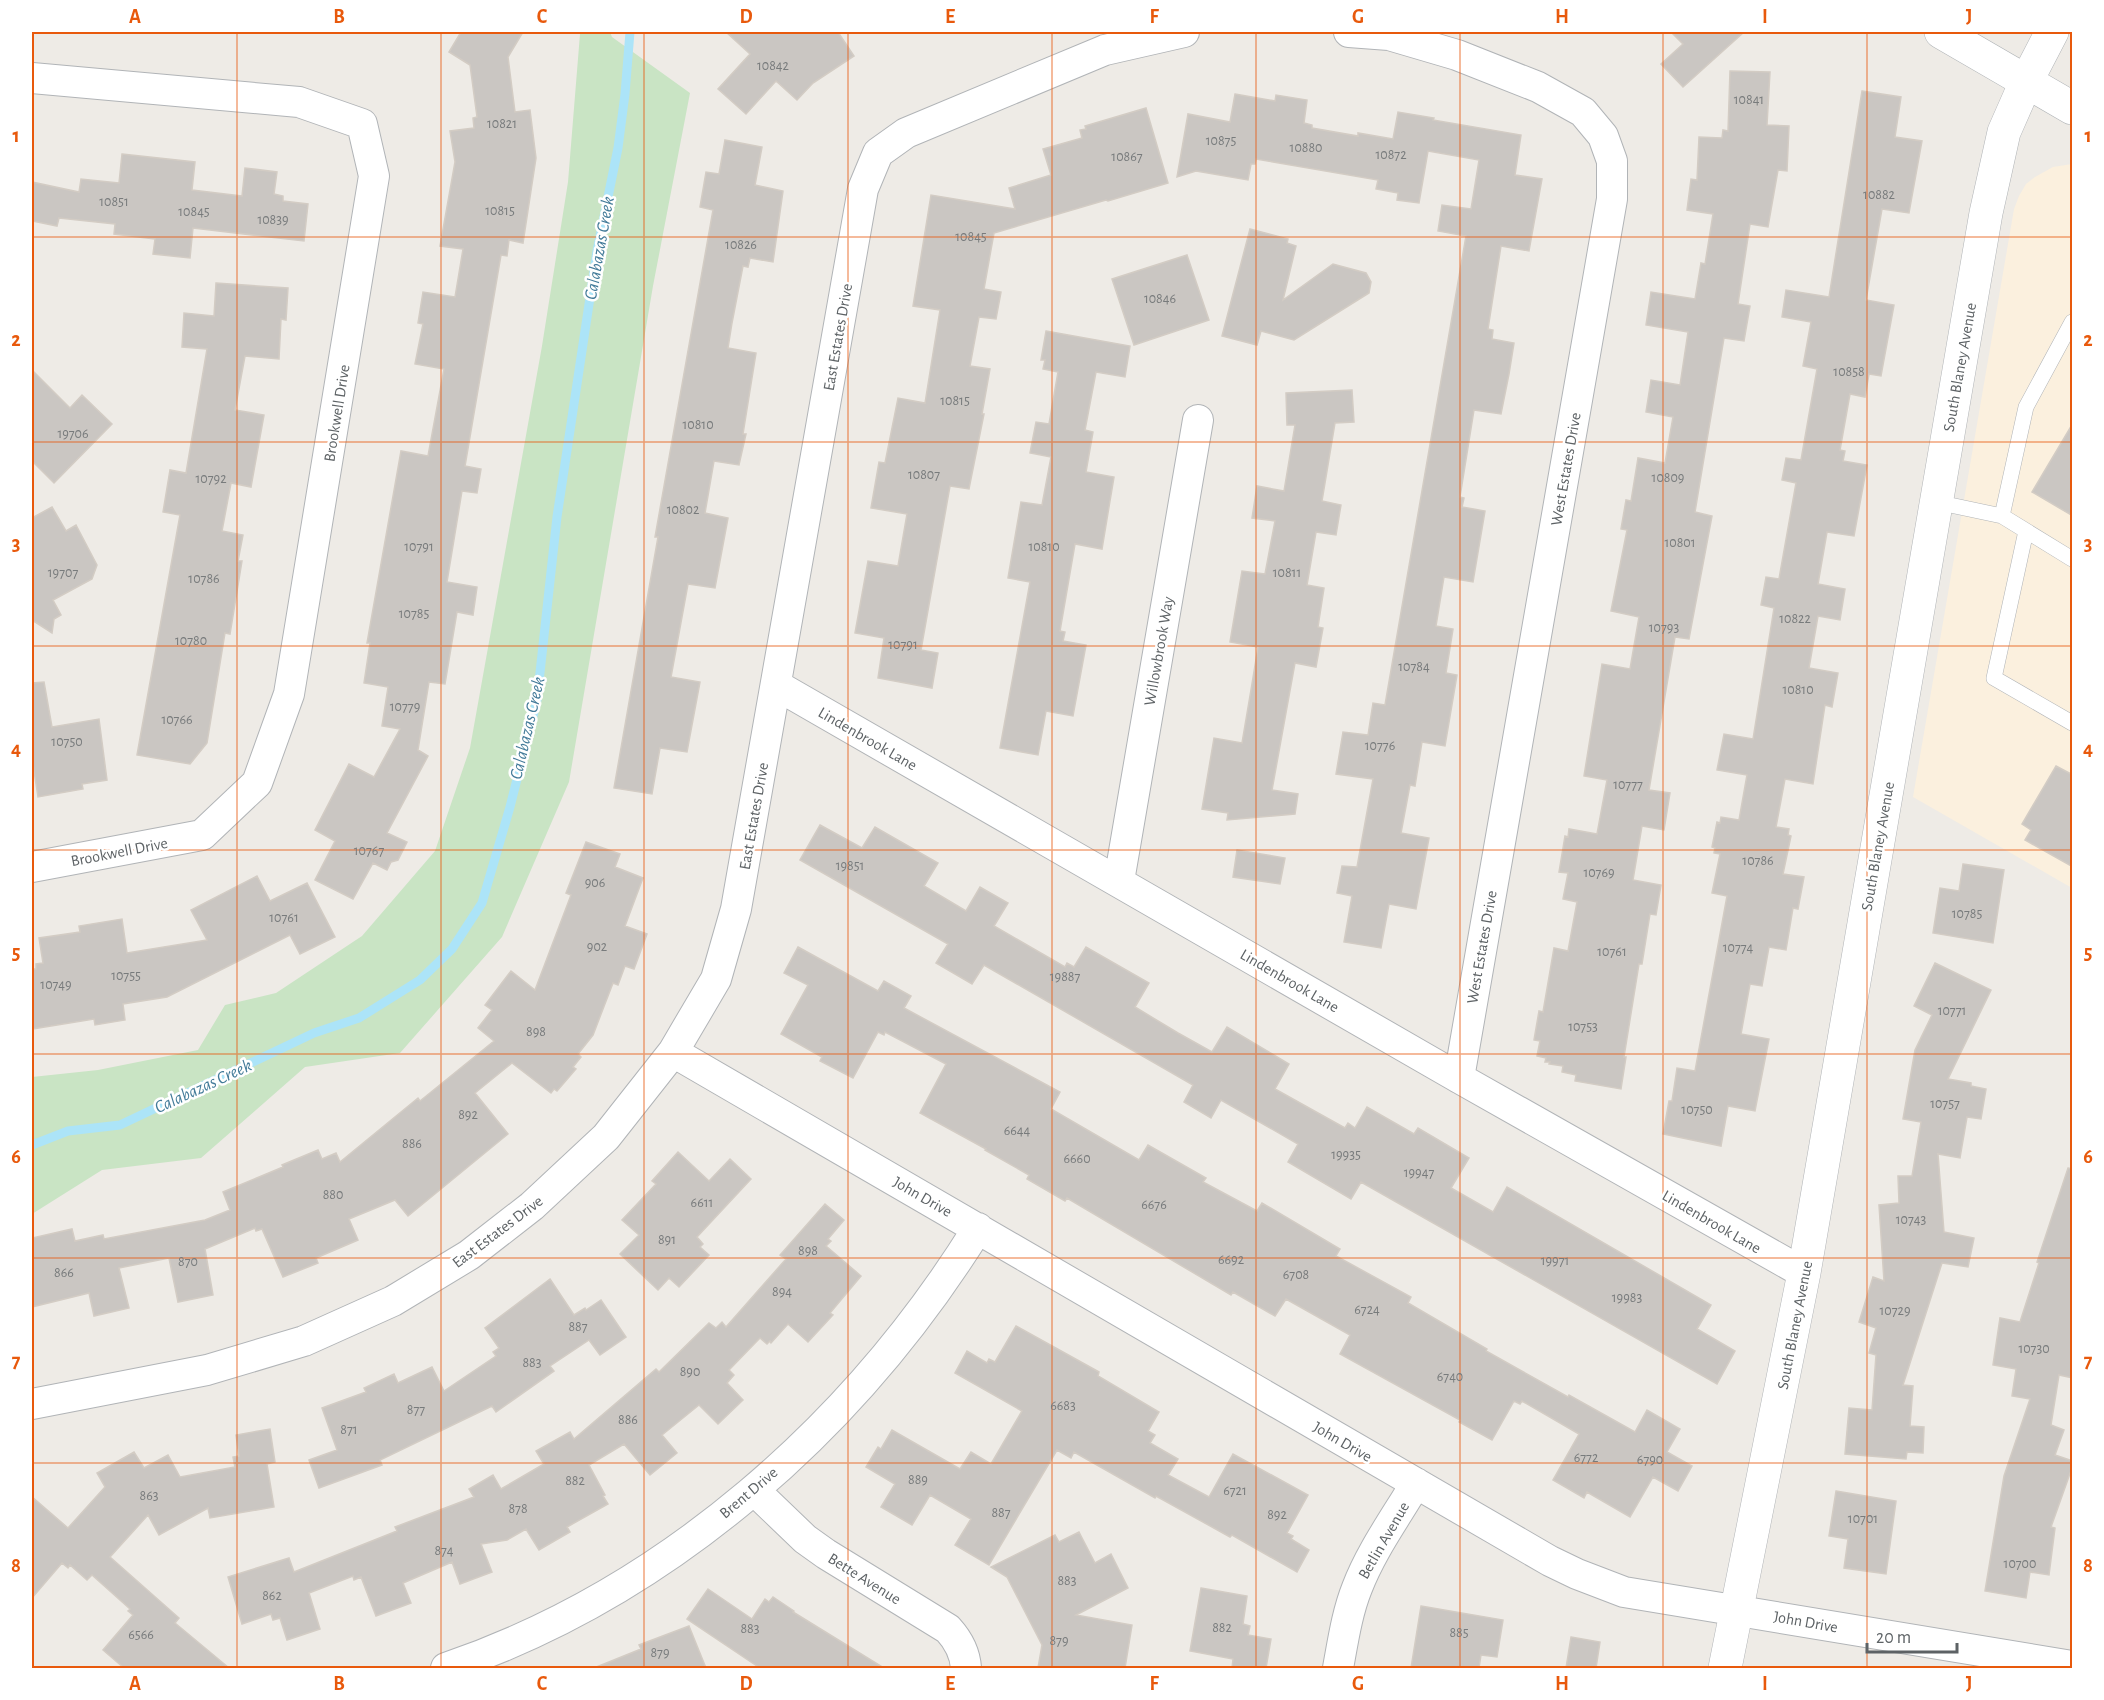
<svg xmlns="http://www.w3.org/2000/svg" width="2104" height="1700" viewBox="0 0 2104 1700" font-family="'Alegreya Sans',sans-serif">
<rect width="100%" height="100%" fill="#eeebe6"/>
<path fill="#fbf0de" d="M2072,164V888L1913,797L2014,209L2019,196L2026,184L2035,177L2053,167Z"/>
<path fill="#c9e4c4" d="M577,32H610L612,37L690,93L653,286L569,782L502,937L400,1053L305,1067L201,1158L102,1170L32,1214V1077L98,1070L198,1050L225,1005L276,993L362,936L435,851L470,748L542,346L568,182L580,34Z"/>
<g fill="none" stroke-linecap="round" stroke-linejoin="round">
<path stroke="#ace4f8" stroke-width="9" d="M32,1145L68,1131L120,1125L314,1033L359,1018L420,980L452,949L482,903L510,807L537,700L557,517L597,251L618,148L625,94L630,32"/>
</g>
<path fill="#cac6c2" stroke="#d3ccc4" stroke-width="1.5" d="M461,32H523L508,57L515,112L530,110L536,158L523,243L509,240L507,256L501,255L465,466L481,469L477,493L462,491L447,582L477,587L473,615L457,612L445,684L429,682L418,750L428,756L387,833L407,842L398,860L391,862L387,870L373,863L353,899L315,880L335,841L315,830L349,764L374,777L400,729L382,726L388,687L364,683L370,643H367L401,451L428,456L444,369L415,364L423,324L418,323L423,292L455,297L463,249L440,246L455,162L450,131L474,128L473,118L477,117L470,65L449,52Z
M726,32H838L854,56L813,83L797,100L776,81L746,114L718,89L750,54Z
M1671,32H1744L1683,87L1661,64L1683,44Z
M1730,71L1770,72L1767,125L1789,126L1787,171L1778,170L1768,227L1750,224L1738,304L1750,306L1744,341L1724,338L1695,512L1712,516L1689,639L1675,637L1649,790L1670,793L1664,830L1642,826L1633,880L1661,885L1656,915L1650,914L1642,964H1639L1624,1057H1626L1621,1089L1575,1081L1576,1075L1562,1072L1563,1066L1549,1064L1550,1062H1545L1546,1058L1537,1056L1540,1041L1534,1040L1539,1011L1543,1012L1554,948L1568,951L1577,902L1563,899L1568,873L1559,872L1565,836L1568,837L1569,829L1597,834L1607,780L1584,776L1602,664L1630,669L1639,617L1611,611L1627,530L1621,529L1626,500L1631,501L1638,458L1665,463L1673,417L1646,412L1651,380L1680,385L1688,332L1646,325L1651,292L1695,299L1701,263L1705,264L1713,214L1687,210L1691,179L1697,180L1699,137L1722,138L1723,130L1728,131Z
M1862,91L1901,97L1895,137L1922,141L1909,213L1882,209L1866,300L1894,305L1881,376L1869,374L1865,397L1850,394L1840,450L1845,451L1843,461L1867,465L1854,536L1827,532L1818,584L1845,589L1840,620L1818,616L1809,668L1838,673L1832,707L1825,705L1813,784L1785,779L1776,827L1789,829L1788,835L1791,836L1783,874L1804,877L1798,909L1793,908L1786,950L1769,947L1762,986L1750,984L1741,1034L1769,1039L1755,1111L1728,1106L1721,1146L1663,1134L1669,1101H1672L1677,1068L1695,1071L1727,896L1712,893L1720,854L1714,853L1715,848L1712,847L1717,822L1720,823L1721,817L1739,820L1747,775L1717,770L1724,734L1753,739L1774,608L1761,605L1766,577L1779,579L1796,483L1782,480L1786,458L1801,460L1817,369L1803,366L1811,322L1782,317L1786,290L1829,297Z
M1235,94L1275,101L1276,95L1307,100L1304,123L1312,125V128L1358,136V133L1393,139L1398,112L1434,118L1433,120L1521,135L1515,175L1542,179L1529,251L1501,246L1488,329L1493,330L1492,339L1514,343L1509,374L1501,414L1474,410L1460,497L1464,498L1462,507L1485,511L1473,582L1444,577L1436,626L1453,629L1446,673L1457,675L1445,746L1422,742L1415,786L1410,785L1401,833L1429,838L1416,909L1389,904L1381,948L1344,942L1352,896L1337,893L1342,866L1357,867L1373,779L1336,774L1343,732L1368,735L1373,703L1385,705L1466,236L1438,231L1442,205L1471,209L1479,160L1428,151L1419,203L1397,200L1398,193L1376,189L1378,180L1256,159L1255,164H1251L1248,180L1196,171L1177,177L1188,114L1230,122Z
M1146,108L1168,183L1108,201L1106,200L994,233L984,289L1001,292L996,319L979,317L970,366L990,369L982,414H984L969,489L950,486L921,650L938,653L932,688L878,678L884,638L855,633L868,561L898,566L907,514L871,508L879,462L885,463L898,398L925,403L940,310L913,306L931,195L1015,209L1009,188L1051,175L1043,149L1082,138L1080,130L1086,129L1085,126Z
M725,140L762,147L755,185L783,191L773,262L750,258L748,267L743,266L732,323L728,348L756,353L743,434H746L739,465L714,461L705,513L728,518L715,588L688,584L671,677L700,682L687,752L660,748L652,794L614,788L658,537H655L713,210L700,207L706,172L719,174Z
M122,154L195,162L192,190L242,196L245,168L277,172L274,194L283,196V201L308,204L304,241L193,228L190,258L153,254L155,239L114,234L115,224L59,218L57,226L32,221V182L79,192L81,179L119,183Z
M1250,229L1288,239L1287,243L1296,246L1283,300L1333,264L1366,273L1371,282L1369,293L1294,340L1261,331L1257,345L1222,336Z
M1187,255L1209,320L1134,345L1112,279Z
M216,283L288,288L286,320L281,319L279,359L245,356L235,410L264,415L251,487L231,483L222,531L243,535L238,561H242L230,634L225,633L207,743L190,764L137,755L180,515L163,512L170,470L186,473L207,349L182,347L184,313L214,316Z
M1046,331L1130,346L1125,377L1096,372L1085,430L1093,432L1086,472L1114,477L1102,549L1075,544L1060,631L1065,632L1063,641L1086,645L1073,716L1046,711L1038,755L1000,748L1030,582L1008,578L1021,502L1042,505L1051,457L1030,453L1036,422L1049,424L1058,372L1043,369L1045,360H1041Z
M32,370L70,408L82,395L112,424L54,483L32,461Z
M1352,390L1354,422L1335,423L1322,501L1341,505L1336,535L1316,532L1307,585L1324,588L1318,627L1323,628L1316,667L1295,663L1272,790L1298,794L1295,814L1227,820L1228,813L1202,809L1214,738L1242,743L1251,690L1258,647L1230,642L1242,571L1265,574L1275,521L1252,518L1257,486L1284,491L1295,425H1287L1286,393Z
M2073,423V516L2032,492Z
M52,507L66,531L76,525L97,565L92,579L53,600L61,615L54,619L52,633L32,620V518Z
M44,682L52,727L99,719L107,780L82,784L83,789L38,797L32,758V683Z
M2056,766L2073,775V867L2025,840L2031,830L2022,824Z
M820,825L862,848L875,827L938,863L924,886L966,911L980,887L1008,903L994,926L1065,967L1067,963L1074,967L1086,947L1149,983L1135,1007L1178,1033L1212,1052L1227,1027L1289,1064L1275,1089L1318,1113L1345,1128L1348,1123L1355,1128L1367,1107L1414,1134L1418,1128L1469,1158L1451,1188L1493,1212L1507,1187L1711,1305L1697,1329L1735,1351L1717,1384L1361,1182L1351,1199L1288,1162L1298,1144L1221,1100L1211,1118L1184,1102L1193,1085L984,965L972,984L936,963L948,944L800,860Z
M586,842L620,854L615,867L643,878L625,926L647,934L634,969L625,966L618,985L613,983L593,1035L578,1054L581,1057L573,1067L576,1069L557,1091L554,1089L551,1093L512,1063L475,1093L508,1134L408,1216L395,1200L349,1219L358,1240L316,1258L318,1263L283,1277L262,1229L256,1231L255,1228L205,1249L213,1295L178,1302L169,1258L119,1268L129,1308L94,1316L89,1293L32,1307V1238L72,1229L75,1241L103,1235L104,1239L205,1220L230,1210L223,1192L283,1167L282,1165L318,1150L322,1159L336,1153L340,1162L418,1098L420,1101L494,1041L478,1028L492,1010L485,1005L511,971L535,990L571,895L566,893Z
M1237,850L1285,858L1280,884L1233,877Z
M1963,864L2004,870L1993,943L1933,933L1940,888L1959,891Z
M257,876L270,901L307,883L335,937L300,954L290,935L167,997L123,1004L125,1020L95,1025L94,1019L32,1029V969H36V964L43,963L39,938L80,932L79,926L122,919L127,953L207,940L191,910Z
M798,947L878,991L884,981L911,996L904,1008L1060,1092L1051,1109L1139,1160L1148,1145L1206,1178L1203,1182L1257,1211L1262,1203L1340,1249L1336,1256L1411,1297L1408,1303L1487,1349L1486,1351L1568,1397L1569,1395L1635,1432L1647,1410L1680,1429L1667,1452L1692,1466L1678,1491L1653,1477L1630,1517L1587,1492L1584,1498L1553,1480L1579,1434L1522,1401L1520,1404L1514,1401L1492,1440L1459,1422L1460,1420L1340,1354L1350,1335L1286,1299L1275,1316L1233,1292L1231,1295L1067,1198L1065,1201L1027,1179L1029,1175L985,1150L986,1149L920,1113L946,1064L885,1032L884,1035L878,1032L853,1078L820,1061L822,1057L781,1034L808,985L784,973Z
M1935,963L1991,990L1948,1079L1971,1083V1086L1986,1089L1981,1119L1967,1117L1960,1158L1938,1154L1944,1232L1974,1238L1968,1267L1942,1263L1903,1385L1913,1386L1910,1426L1924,1427L1923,1453L1907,1452L1906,1459L1845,1454L1849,1408L1872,1410L1876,1355L1869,1353L1876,1328L1859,1322L1873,1277L1884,1281L1879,1205L1899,1203L1898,1176H1912L1921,1122L1903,1119L1915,1050L1932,1015L1914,1006Z
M678,1152L709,1181L730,1159L751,1179L697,1237L703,1244L700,1247L709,1255L679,1287L669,1278L658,1290L620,1254L639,1235L622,1220L656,1184L652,1181Z
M2068,1168L2073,1169V1378L2059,1375L2051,1425L2064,1430L2055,1455L2073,1461V1465L2051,1527L2055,1528L2049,1575L2030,1572L2026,1598L1985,1591L2004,1476L2030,1399L2012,1396L2016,1369L1993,1365L2000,1318L2020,1322L2039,1263L2037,1262Z
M825,1204L844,1220L828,1239L831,1241L826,1246L861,1276L830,1313L833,1315L808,1342L788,1324L771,1343L770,1341L767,1344L760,1338L729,1370L734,1375L727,1383L743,1400L718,1424L699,1405L662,1435L677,1453L650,1475L624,1444L589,1465L605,1495L603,1496L608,1504L567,1527L570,1532L539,1550L526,1529L507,1540L481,1544L492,1572L460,1584L452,1562L403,1583L411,1603L376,1616L361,1577L354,1580L353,1576L309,1593L320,1629L287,1640L280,1618L273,1620L271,1614L242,1624L228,1577L289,1558L294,1572L397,1531L395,1527L474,1497L469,1489L493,1475L501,1489L544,1464L536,1451L570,1432L574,1439L656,1369L659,1372L709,1323L716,1328L722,1322L726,1327L786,1259L780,1255Z
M550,1279L574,1315L585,1308L586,1310L601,1300L626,1337L600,1355L589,1340L550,1366L554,1371L496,1412L492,1406L380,1460L382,1465L319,1488L309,1460L337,1450L322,1408L366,1392L364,1388L394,1374L398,1383L432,1367L444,1391L496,1356L493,1352L499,1348L485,1328Z
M1016,1326L1099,1372L1098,1376L1159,1412L1148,1431L1155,1435L1150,1443L1178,1459L1168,1475L1209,1497L1233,1454L1308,1495L1287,1533L1293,1536L1291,1539L1309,1550L1297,1572L1232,1535L1230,1537L1156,1496L1155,1498L1074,1452L1071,1458L1057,1450L989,1565L955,1545L971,1519L930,1495L912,1525L881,1507L895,1484L866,1467L878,1447L881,1449L892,1430L960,1469L971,1452L991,1464L1022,1411L955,1373L967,1351L987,1363L989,1359L995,1362Z
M270,1429L275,1462L267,1464L274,1507L210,1518L208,1508L159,1535L148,1515L110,1557L179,1618L175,1623L229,1668H124L103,1650L133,1615L128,1611L130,1609L92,1575L87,1580L70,1565L68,1568L62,1563L32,1598V1497L68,1528L105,1487L97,1473L134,1452L144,1468L168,1455L180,1477L235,1467L233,1457L239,1456L236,1435Z
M1836,1491L1896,1501L1886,1574L1844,1568L1848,1539L1829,1536Z
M1079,1532L1095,1563L1111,1554L1128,1588L1076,1615L1132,1625L1125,1668H1038L1042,1645L1007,1577L991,1567L1055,1535L1059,1542Z
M1201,1588L1247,1596L1243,1624L1250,1626L1248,1635L1271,1639L1266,1668H1232L1233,1659L1190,1651Z
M708,1589L752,1619L765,1599L769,1602L773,1597L794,1611L793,1612L884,1668H760L687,1619Z
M1421,1606L1503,1620L1497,1657L1481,1655L1479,1668H1411Z
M689,1626L706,1668H594L641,1649L639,1645Z
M1571,1637L1600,1642L1596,1668H1566Z"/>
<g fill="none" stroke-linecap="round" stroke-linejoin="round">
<g stroke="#b1b4b7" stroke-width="16">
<path id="service" d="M1936,502L2002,516L2072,559
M2002,516L2026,407L2072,322
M2026,531L1994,678L2072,723"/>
</g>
<g stroke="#b1b4b7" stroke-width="32">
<path id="minor" d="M1349,32L1389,35L1457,55L1538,87L1583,112L1603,136L1612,161V199L1459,1078
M32,78L299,102L362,124L374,176L289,694L257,783L202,835L32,867
M776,685L1459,1078L1804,1273
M1119,881L1198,420
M673,1052L1550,1561L1577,1574L1624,1592L2072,1666
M32,1404L207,1370L304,1341L393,1301L469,1255L532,1206L606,1137L673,1052L716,979L736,909L863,189L878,153L906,133L1105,50L1184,32
M754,1490L805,1539L826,1554L948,1629C958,1640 965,1652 966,1668
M446,1668C668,1592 855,1426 978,1228
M1338,1668C1343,1641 1347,1613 1357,1588C1371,1551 1396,1517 1416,1483"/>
</g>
<g stroke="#b1b4b7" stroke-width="34">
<path id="tertiary" d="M1725,1668L1804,1273L1986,213L2004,132L2026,82L2052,32"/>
</g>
<g stroke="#b0b4b7" stroke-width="34">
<path id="secondary" d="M1941,32L2072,108"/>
</g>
<use href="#service" stroke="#fff" stroke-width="15"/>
<use href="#minor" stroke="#fff" stroke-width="30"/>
<use href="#tertiary" stroke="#fff" stroke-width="33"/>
<use href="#secondary" stroke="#fff" stroke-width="33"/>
</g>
<path fill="none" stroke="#e8590c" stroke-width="1.5" stroke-opacity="0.55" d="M237,32V1668M441,32V1668M644,32V1668M848,32V1668M1052,32V1668M1256,32V1668M1460,32V1668M1663,32V1668M1867,32V1668M32,237H2072M32,442H2072M32,646H2072M32,850H2072M32,1054H2072M32,1258H2072M32,1463H2072"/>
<g text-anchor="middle" stroke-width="5" stroke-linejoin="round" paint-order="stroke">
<g font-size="14" fill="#787b7c">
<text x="773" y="70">10842</text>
<text x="1749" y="104">10841</text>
<text x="502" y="128">10821</text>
<text x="1221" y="145">10875</text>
<text x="1306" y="152">10880</text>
<text x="1391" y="159">10872</text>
<text x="1127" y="161">10867</text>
<text x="1879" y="199">10882</text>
<text x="114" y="206">10851</text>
<text x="500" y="215">10815</text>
<text x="194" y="216">10845</text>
<text x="273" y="224">10839</text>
<text x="971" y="241">10845</text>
<text x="741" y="249">10826</text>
<text x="1160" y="303">10846</text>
<text x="1849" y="376">10858</text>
<text x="955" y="405">10815</text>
<text x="698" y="429">10810</text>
<text x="73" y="438">19706</text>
<text x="924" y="479">10807</text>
<text x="1668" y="482">10809</text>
<text x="211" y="483">10792</text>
<text x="683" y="514">10802</text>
<text x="1680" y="547">10801</text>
<text x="419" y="551">10791</text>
<text x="1044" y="551">10810</text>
<text x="63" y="577">19707</text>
<text x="1287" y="577">10811</text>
<text x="204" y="583">10786</text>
<text x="414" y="618">10785</text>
<text x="1795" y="623">10822</text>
<text x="1664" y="632">10793</text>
<text x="191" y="645">10780</text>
<text x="903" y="649">10791</text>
<text x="1414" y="671">10784</text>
<text x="1798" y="694">10810</text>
<text x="405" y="711">10779</text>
<text x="177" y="724">10766</text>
<text x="67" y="746">10750</text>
<text x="1380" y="750">10776</text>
<text x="1628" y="789">10777</text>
<text x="369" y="855">10767</text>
<text x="1758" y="865">10786</text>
<text x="850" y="870">19851</text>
<text x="1599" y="877">10769</text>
<text x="595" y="887">906</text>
<text x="1967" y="918">10785</text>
<text x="284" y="922">10761</text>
<text x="597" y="951">902</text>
<text x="1738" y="952">10774</text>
<text x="1612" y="956">10761</text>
<text x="126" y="980">10755</text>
<text x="1065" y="981">19887</text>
<text x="56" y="989">10749</text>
<text x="1952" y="1015">10771</text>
<text x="1583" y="1031">10753</text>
<text x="536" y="1036">898</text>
<text x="1945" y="1108">10757</text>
<text x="1697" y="1114">10750</text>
<text x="468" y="1119">892</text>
<text x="1017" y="1135">6644</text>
<text x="412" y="1148">886</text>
<text x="1346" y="1159">19935</text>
<text x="1077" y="1163">6660</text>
<text x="1419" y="1177">19947</text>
<text x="333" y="1199">880</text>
<text x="702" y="1207">6611</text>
<text x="1154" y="1209">6676</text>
<text x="1911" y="1224">10743</text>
<text x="667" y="1244">891</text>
<text x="808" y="1255">898</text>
<text x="1231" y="1264">6692</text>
<text x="1555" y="1265">19971</text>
<text x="188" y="1266">870</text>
<text x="64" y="1277">866</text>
<text x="1296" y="1279">6708</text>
<text x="782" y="1296">894</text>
<text x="1627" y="1302">19983</text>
<text x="1367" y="1314">6724</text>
<text x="1895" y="1315">10729</text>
<text x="578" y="1331">887</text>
<text x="2034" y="1353">10730</text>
<text x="532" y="1367">883</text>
<text x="690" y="1376">890</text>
<text x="1450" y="1381">6740</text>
<text x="1063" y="1410">6683</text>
<text x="416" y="1414">877</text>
<text x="628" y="1424">886</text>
<text x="349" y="1434">871</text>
<text x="1586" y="1462">6772</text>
<text x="1650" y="1464">6790</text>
<text x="918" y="1484">889</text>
<text x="575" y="1485">882</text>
<text x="1235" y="1495">6721</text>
<text x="149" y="1500">863</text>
<text x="518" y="1513">878</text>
<text x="1001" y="1517">887</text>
<text x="1277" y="1519">892</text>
<text x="1863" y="1523">10701</text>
<text x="444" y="1555">874</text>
<text x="2020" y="1568">10700</text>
<text x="1067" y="1585">883</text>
<text x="272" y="1600">862</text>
<text x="1222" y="1632">882</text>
<text x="750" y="1633">883</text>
<text x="1459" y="1637">885</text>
<text x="141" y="1639">6566</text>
<text x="1059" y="1645">879</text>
<text x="660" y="1657">879</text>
</g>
<g font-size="16" fill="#5d6265" stroke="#fff">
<text transform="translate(837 337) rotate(-80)" y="6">East Estates Drive</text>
<text transform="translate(1959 367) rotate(-80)" y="6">South Blaney Avenue</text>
<text transform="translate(336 413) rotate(-81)" y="6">Brookwell Drive</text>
<text transform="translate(1565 469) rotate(-80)" y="6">West Estates Drive</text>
<text transform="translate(1158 651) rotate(-80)" y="6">Willowbrook Way</text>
<text transform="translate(868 738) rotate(30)" y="6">Lindenbrook Lane</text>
<text transform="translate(753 816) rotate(-80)" y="6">East Estates Drive</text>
<text transform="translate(1877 846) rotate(-80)" y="6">South Blaney Avenue</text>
<text transform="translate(119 851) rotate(-11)" y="6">Brookwell Drive</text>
<text transform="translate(1481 947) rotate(-80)" y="6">West Estates Drive</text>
<text transform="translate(1290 980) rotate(30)" y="6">Lindenbrook Lane</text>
<text transform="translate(923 1196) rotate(30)" y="6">John Drive</text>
<text transform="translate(1712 1221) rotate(30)" y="6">Lindenbrook Lane</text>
<text transform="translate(497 1231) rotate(-37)" y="6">East Estates Drive</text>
<text transform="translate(1794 1325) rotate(-79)" y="6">South Blaney Avenue</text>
<text transform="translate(1343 1441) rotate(30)" y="6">John Drive</text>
<text transform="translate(748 1492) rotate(-40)" y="6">Brent Drive</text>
<text transform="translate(1383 1540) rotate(-60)" y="6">Betlin Avenue</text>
<text transform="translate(865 1578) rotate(32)" y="6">Bette Avenue</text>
<text transform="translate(1806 1621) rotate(10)" y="6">John Drive</text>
</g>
<g font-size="18" font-style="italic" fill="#437b99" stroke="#fff">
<text transform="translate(599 248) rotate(-80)" y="6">Calabazas Creek</text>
<text transform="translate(527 728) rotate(-77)" y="6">Calabazas Creek</text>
<text transform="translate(203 1086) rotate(-25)" y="6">Calabazas Creek</text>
</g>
</g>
<rect width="2104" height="1700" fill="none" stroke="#ffffff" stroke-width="66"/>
<path d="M1867 1643v9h90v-9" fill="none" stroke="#5d6265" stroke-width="3"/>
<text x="1876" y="1643" font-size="18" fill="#5d6265" stroke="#ffffff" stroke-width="4.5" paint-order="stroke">20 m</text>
<rect x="33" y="33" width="2038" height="1634" fill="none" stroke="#e8590c" stroke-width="2"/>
<g font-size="20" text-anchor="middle" font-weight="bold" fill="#e8590c">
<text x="135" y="23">A</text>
<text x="339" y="23">B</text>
<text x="542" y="23">C</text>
<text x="746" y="23">D</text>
<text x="950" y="23">E</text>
<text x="1154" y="23">F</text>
<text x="1358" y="23">G</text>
<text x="1562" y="23">H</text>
<text x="1765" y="23">I</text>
<text x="1969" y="23">J</text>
<text x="16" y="142">1</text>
<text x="2088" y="142">1</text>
<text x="16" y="346">2</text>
<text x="2088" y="346">2</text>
<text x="16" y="550">3</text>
<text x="2088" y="550">3</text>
<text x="16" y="755">4</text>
<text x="2088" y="755">4</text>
<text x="16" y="959">5</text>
<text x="2088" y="959">5</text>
<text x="16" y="1163">6</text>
<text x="2088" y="1163">6</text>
<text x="16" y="1367">7</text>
<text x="2088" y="1367">7</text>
<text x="16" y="1572">8</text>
<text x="2088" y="1572">8</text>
<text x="135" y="1690">A</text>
<text x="339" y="1690">B</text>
<text x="542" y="1690">C</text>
<text x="746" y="1690">D</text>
<text x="950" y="1690">E</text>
<text x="1154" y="1690">F</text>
<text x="1358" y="1690">G</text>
<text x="1562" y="1690">H</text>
<text x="1765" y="1690">I</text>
<text x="1969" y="1690">J</text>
</g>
</svg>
